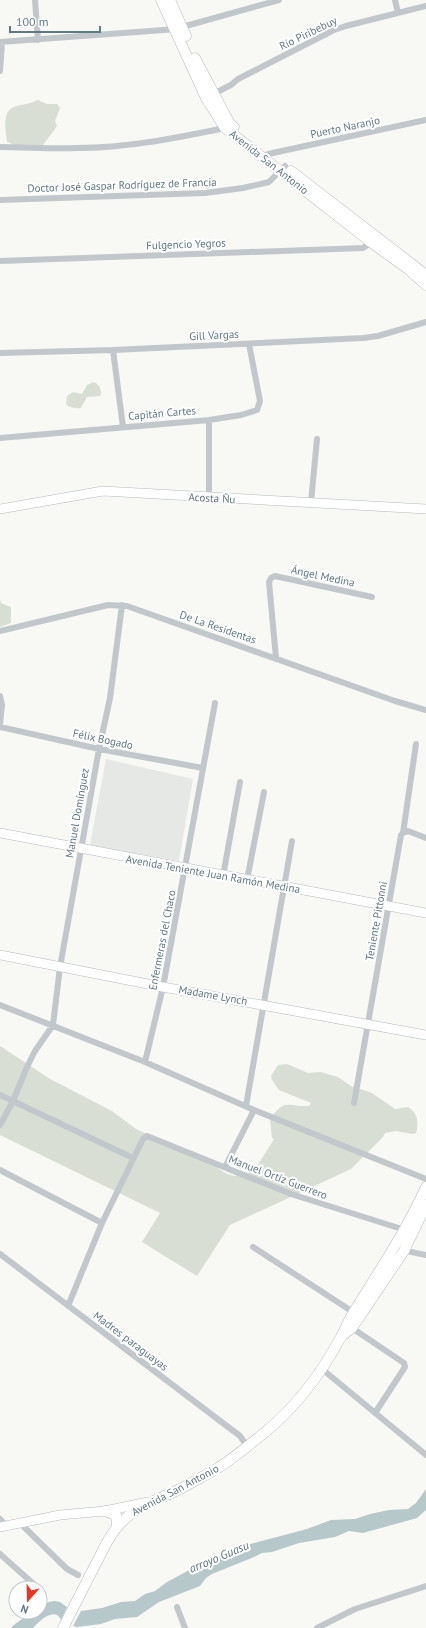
<svg xmlns="http://www.w3.org/2000/svg" width="426" height="1628" viewBox="0 0 426 1628" font-family="'PT Sans',sans-serif">
<rect width="100%" height="100%" fill="#f8f8f5"/>
<path fill="#e6e8e6" d="M106,759L193,779L179,861L90,845Z"/>
<path fill="#d9ded4" d="M38,100L47,104H57L60,108L55,121L57,126L43,145L23,148L7,142C6,132 1,112 14,107C22,104 28,105 38,100Z
M94,382C99,384 103,391 100,396L87,397L81,408C76,409 70,408 66,404L67,396L73,392L82,394L87,385Z
M0,599L1,603L11,607V623L0,627Z
M0,1046L50,1079L112,1111L136,1129L209,1162L225,1173L234,1176L254,1171L274,1139L272,1138L270,1120C284,1097 288,1107 309,1106L311,1103L279,1090L272,1080L271,1076L278,1065L287,1064L308,1073L320,1072L338,1077L351,1086L372,1093L395,1109L408,1107C418,1113 419,1123 416,1133L412,1134L396,1131L385,1133L383,1137L351,1169L230,1225L197,1276L142,1242L160,1213L0,1135Z"/>
<path fill="#b7c8ca" d="M426,1489V1510L417,1518L363,1533L349,1531L335,1537L299,1543L272,1552L262,1553L254,1557L212,1574L206,1578L200,1586L159,1602L137,1617L115,1619L101,1624L77,1627L73,1626L81,1611L102,1608L121,1602L135,1601L145,1594L155,1591L167,1582L195,1567L243,1546L307,1529L331,1520L355,1519L370,1514L389,1510L408,1509L416,1503Z
M54,1601L60,1602L67,1607L61,1620C55,1606 39,1621 33,1628H11C16,1622 32,1612 40,1612L41,1606L49,1602Z"/>
<g fill="none" stroke-linecap="round" stroke-linejoin="round">
<g stroke="#b3bbbf" stroke-width="10">
<path id="secondary" d="M0,509L103,491L426,509
M0,833L426,913
M0,955L163,987L426,1035
M0,1527L60,1515L105,1511L148,1502"/>
</g>
<g stroke="#b4bbbe" stroke-width="11">
<path id="primary" d="M161,0L206,98L225,128L372,243L408,269L426,285
M170,0L186,36
M195,58L230,124L234,127
M291,171L426,275
M344,1334L352,1328L404,1251L426,1205
M105,1511L116,1515L117,1526
M63,1628L107,1542C126,1509 146,1505 178,1490C192,1483 205,1475 218,1468C234,1458 249,1445 264,1433C295,1408 322,1372 341,1337C346,1328 349,1319 355,1310C380,1270 406,1231 426,1187"/>
</g>
<path stroke="#c1c7ca" stroke-width="6" d="M35,0L38,40
M395,0L398,13
M0,42L164,30L175,29L279,0
M0,71L2,42
M211,95L231,85L238,79L334,30L346,26L426,6
M0,147C25,147 51,149 77,148C127,148 176,138 225,128
M268,154L426,120
M0,200L205,193L243,188L269,182L285,166
M0,261L363,248L374,241
M113,350L123,427
M0,353L113,350L363,338L378,336L426,322
M209,420V498
M0,438L209,420L241,415L257,410L260,401L249,344
M311,502L317,439
M0,631L108,605L127,606L395,701L426,710
M276,658L269,582L271,578L275,576L372,597
M0,696L2,705L0,724
M0,727L99,749L203,768
M403,833L408,831L426,838
M223,876L240,782
M247,880L264,792
M0,1005L145,1062L254,1110L426,1179
M145,1062L163,987L215,703
M0,1095L133,1158
M354,1103L401,835L403,833L416,744
M246,1106L292,841
M0,1125L13,1101L27,1067L35,1051L53,1025L60,967L99,749L110,698L122,605
M225,1167L254,1110
M0,1170L102,1223
M253,1247L353,1312
M402,1250L426,1255
M0,1254L240,1436L247,1446
M68,1306L102,1223L143,1139L147,1136L291,1194L405,1230
M352,1328L404,1363L405,1367L375,1413
M322,1369L426,1455
M0,1519L6,1525
M20,1523L67,1569L78,1575
M0,1554L38,1588
M177,1607L185,1628
M317,1628L355,1609L426,1586"/>
<use href="#secondary" stroke="#fff" stroke-width="9"/>
<use href="#primary" stroke="#fff" stroke-width="10"/>
</g>
<g text-anchor="middle" stroke-width="4" stroke-linejoin="round" paint-order="stroke">
<g font-size="11" fill="#617982" stroke="#fff">
<text transform="translate(308 33) rotate(-26)" y="4">Río Piribebuy</text>
<text transform="translate(345 127) rotate(-12)" y="4">Puerto Naranjo</text>
<text transform="translate(269 162) rotate(38)" y="4">Avenida San Antonio</text>
<text transform="translate(122 185) rotate(-2)" y="4">Doctor José Gaspar Rodríguez de Francia</text>
<text transform="translate(186 244) rotate(-2)" y="4">Fulgencio Yegros</text>
<text transform="translate(214 335) rotate(-3)" y="4">Gill Vargas</text>
<text transform="translate(162 413) rotate(-5)" y="4">Capitán Cartes</text>
<text transform="translate(212 498) rotate(3)" y="4">Acosta Ñu</text>
<text transform="translate(323 576) rotate(12)" y="4">Ángel Medina</text>
<text transform="translate(218 627) rotate(19)" y="4">De La Residentas</text>
<text transform="translate(103 739) rotate(12)" y="4">Félix Bogado</text>
<text transform="translate(77 813) rotate(-80)" y="4">Manuel Domínguez</text>
<text transform="translate(213 874) rotate(10)" y="4">Avenida Teniente Juan Ramón Medina</text>
<text transform="translate(376 921) rotate(-80)" y="4">Teniente Pittonni</text>
<text transform="translate(162 940) rotate(-79)" y="4">Enfermeras del Chaco</text>
<text transform="translate(213 995) rotate(10)" y="4">Madame Lynch</text>
<text transform="translate(278 1177) rotate(21)" y="4">Manuel Ortíz Guerrero</text>
<text transform="translate(131 1341) rotate(37)" y="4">Madres paraguayas</text>
<text transform="translate(175 1490) rotate(-28)" y="4">Avenida San Antonio</text>
</g>
<g font-size="12" font-style="italic" fill="#5c787c" stroke="#fff">
<text transform="translate(219 1557) rotate(-23)" y="4">arroyo Guasu</text>
</g>
</g>
<g transform="translate(28 1600) rotate(200)"><circle r="19" fill="#ffffff" stroke="#c0c9cd"/>
<path d="M0-3L7 15L0 10L-7 15Z" fill="#ee331f"/>
<text y="-6" font-size="11" font-weight="bold" text-anchor="middle" fill="#617982">N</text>
</g>
<path d="M10 26v6h90v-6" fill="none" stroke="#617982" stroke-width="2"/>
<text x="16" y="26" font-size="12" fill="#617982" stroke="#ffffff" stroke-width="3" paint-order="stroke">100 m</text>
</svg>
